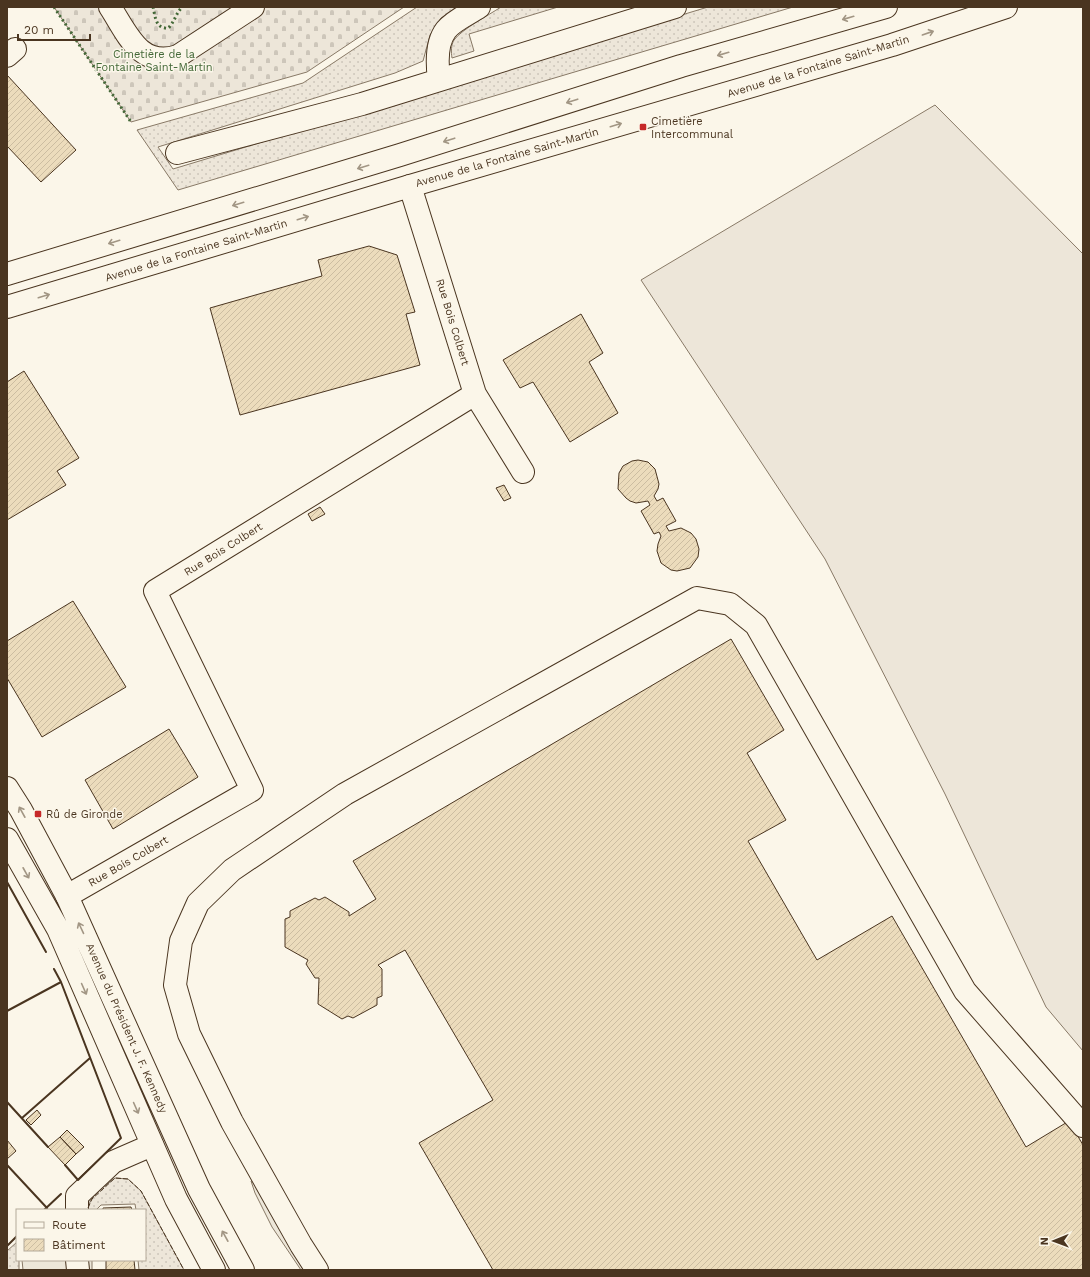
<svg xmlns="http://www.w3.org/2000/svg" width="1090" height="1277" viewBox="0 0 1090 1277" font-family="'Work Sans',sans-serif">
<defs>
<pattern id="grass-dots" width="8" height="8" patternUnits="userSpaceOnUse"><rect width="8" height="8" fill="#ede6d9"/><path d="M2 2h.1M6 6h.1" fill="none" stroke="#cdc6ba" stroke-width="1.8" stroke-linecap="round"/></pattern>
<pattern id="cemetery-stones" width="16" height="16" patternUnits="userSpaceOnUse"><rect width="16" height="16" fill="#ede6d9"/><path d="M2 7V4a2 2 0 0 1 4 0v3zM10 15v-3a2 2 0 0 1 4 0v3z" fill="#cdc6ba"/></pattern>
<pattern id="building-hatch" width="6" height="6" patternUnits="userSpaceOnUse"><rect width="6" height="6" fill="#ecdcbc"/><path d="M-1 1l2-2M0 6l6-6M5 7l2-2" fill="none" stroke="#ccbda1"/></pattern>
</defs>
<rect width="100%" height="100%" fill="#fbf6e9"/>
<path fill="url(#grass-dots)" stroke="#887966" d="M417,7H458L441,18L430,35L423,61L395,73L158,147L173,169L708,7H793L178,190L137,130L303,83Z
M501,7H558L469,34L474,51L452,58C451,52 451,45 454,40C462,29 489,15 501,7Z
M115,1178L128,1179L141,1191L184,1270H139L138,1260H145V1210H136L135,1204L101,1205L96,1210H88C88,1196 105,1186 115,1178Z
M17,1242V1260H19V1270H7V1251Z"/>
<path fill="url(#cemetery-stones)" stroke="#887966" d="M54,7H404L307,72L131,122Z"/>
<path fill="#ede6d9" stroke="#887966" d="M935,105L1083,254V1051L1046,1007L945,794L825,559L641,280Z"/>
<path fill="#ede7d9" stroke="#887966" d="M267,1179L313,1270H301L272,1227L255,1193L251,1181Z
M22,1260H92V1270H23Z"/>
<path fill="url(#building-hatch)" stroke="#4a3520" d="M7,75L76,150L41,182L7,146Z
M369,246L397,255L415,312L406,314L420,365L240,415L210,308L322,276L318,260Z
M581,314L603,353L589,362L618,413L570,442L533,382L520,388L503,360Z
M24,371L79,458L57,471L66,485L7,520V382Z
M638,460L648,462L655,469L659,484L658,489L654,496L657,501L663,498L676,521L666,526L669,531L681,528L691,533L696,539L699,549L698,557L690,568L677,571L671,570L661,563L657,551L658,544L661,536L659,532L654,534L641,511L650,505L648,501L636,503L630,501L626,498L618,489L619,473L623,466L632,461Z
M504,485L511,498L504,501L496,488Z
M320,507L325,514L312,521L308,514Z
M73,601L126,687L42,737L7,678V641Z
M731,639L784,730L747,753L786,820L748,841L817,960L892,916L1026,1147L1069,1121L1083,1145V1270H493L419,1143L493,1100L405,950L378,965L382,969V996L377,998V1005L353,1018L348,1016L342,1019L318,1004L319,978H315L306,964L308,960L285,947V919L290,917V911L315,898L319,900L325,897L349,912V916L376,899L353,861Z
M169,729L198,777L113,829L85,780Z
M37,1110L41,1115L31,1125L26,1120Z
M67,1130L84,1147L76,1154L60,1137Z
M60,1137L76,1154L65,1165L48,1147Z
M7,1140L16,1151L7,1159Z
M131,1207L132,1210H103V1208Z
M106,1260H134L135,1270H106Z"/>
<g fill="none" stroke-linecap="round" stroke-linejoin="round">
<g stroke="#4a3520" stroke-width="24">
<path id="minor" d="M110,7C127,33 140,69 178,56L253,7
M7,56L15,49
M439,79C437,64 436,43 446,30C454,20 469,14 479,7
M177,153L362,104L675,7
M475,394L523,472
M67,896L252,790L155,591L475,394L410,186
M77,1210V1196L113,1162L152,1145
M77,1260L78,1270
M317,1270L301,1245L232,1122L189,1034L175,985L181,941L198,903L232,870L345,794L697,598L730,604L756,625L965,991L1083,1126"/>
</g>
<g stroke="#4a3520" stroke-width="24">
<path id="major" d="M7,274L400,155L681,66L886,7
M7,307L410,186L892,45L1006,7
M7,788L21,810L67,896L199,1189L243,1270
M7,839L58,929L176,1199L214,1270"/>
</g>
<use href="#minor" stroke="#fbf6e9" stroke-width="22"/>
<use href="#major" stroke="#fbf6e9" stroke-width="22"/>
<path stroke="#436837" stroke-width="3" stroke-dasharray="2 3" stroke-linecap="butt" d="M54,7L131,122
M153,7C155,14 155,27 165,28C167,29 169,28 170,26C175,20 176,14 182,7"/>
<path stroke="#4a3520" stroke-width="1" stroke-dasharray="5 2" stroke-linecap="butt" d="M88,1208L92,1199L115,1178L128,1179L141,1191L184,1270"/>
<path stroke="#4a3520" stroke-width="2" d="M7,882L46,952
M54,969L61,982L121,1138L78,1180L65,1165
M7,1011L61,982
M7,1102L48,1147
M22,1118L90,1058
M7,1165L47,1208
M44,1210L61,1194
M7,1246L17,1236"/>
</g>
<defs><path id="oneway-shaft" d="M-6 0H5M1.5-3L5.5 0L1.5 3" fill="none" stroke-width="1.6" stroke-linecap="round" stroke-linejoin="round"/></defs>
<g stroke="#a29684">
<use href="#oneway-shaft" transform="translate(848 18) rotate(164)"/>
<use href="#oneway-shaft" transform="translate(928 33) rotate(-19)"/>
<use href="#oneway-shaft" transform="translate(723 54) rotate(164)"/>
<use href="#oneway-shaft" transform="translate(572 101) rotate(162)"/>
<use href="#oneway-shaft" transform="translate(616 125) rotate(-17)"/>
<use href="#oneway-shaft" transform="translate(449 140) rotate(162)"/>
<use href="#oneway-shaft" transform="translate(363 167) rotate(163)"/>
<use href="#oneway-shaft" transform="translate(238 204) rotate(163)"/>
<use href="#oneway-shaft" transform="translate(303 218) rotate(-17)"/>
<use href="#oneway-shaft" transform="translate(114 242) rotate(163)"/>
<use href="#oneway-shaft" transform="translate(44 296) rotate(-17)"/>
<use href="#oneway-shaft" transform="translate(22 812) rotate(-119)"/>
<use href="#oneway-shaft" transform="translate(26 873) rotate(61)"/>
<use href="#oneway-shaft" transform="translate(81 928) rotate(-115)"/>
<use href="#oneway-shaft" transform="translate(84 989) rotate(66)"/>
<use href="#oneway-shaft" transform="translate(136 1108) rotate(66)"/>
<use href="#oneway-shaft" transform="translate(225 1236) rotate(-119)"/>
</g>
<g fill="#c62828" stroke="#fbf6e9" stroke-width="1.5">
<rect x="639" y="123" width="8" height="8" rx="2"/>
<rect x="34" y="810" width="8" height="8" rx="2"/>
</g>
<g text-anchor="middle" stroke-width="3" stroke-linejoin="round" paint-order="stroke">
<g font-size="11" fill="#436837" stroke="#fbf6e9">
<text x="154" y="58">Cimetière de la<tspan x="154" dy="13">Fontaine Saint-Martin</tspan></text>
</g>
<g font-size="11" fill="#4a3520" stroke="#fbf6e9">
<text transform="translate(818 66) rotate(-17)" y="4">Avenue de la Fontaine Saint-Martin</text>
<text transform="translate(507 157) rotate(-16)" y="4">Avenue de la Fontaine Saint-Martin</text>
<text transform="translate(196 250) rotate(-17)" y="4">Avenue de la Fontaine Saint-Martin</text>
<text transform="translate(453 322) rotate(73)" y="4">Rue Bois Colbert</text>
<text transform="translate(223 549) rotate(-32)" y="4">Rue Bois Colbert</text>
<text transform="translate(128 861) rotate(-30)" y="4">Rue Bois Colbert</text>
<text transform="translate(127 1028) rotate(66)" y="4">Avenue du Président J. F. Kennedy</text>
</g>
<g font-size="11" fill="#4a3520" stroke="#fbf6e9" text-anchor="start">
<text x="651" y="125">Cimetière<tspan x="651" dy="13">Intercommunal</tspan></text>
<text x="46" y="818">Rû de Gironde</text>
</g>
</g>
<rect width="1090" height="1277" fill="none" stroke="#4a3520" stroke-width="16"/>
<rect x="16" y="1209" width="130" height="52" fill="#fbf6e9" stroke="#b4a999"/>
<rect x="24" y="1222" width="20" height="6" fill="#fbf6e9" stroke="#b4a999"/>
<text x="52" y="1229" font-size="12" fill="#4a3520">Route</text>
<rect x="24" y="1239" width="20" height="12" fill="url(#building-hatch)" stroke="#b4a999"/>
<text x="52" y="1249" font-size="12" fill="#4a3520">Bâtiment</text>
<g transform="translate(1054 1241) rotate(269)" stroke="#fbf6e9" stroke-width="3" paint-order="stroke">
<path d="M0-3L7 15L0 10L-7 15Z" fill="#4a3520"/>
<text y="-6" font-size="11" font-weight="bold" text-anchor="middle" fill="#4a3520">N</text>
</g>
<path d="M18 34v6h72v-6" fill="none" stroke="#4a3520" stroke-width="2"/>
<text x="24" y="34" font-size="12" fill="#4a3520" stroke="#fbf6e9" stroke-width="3" paint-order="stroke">20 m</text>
</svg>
